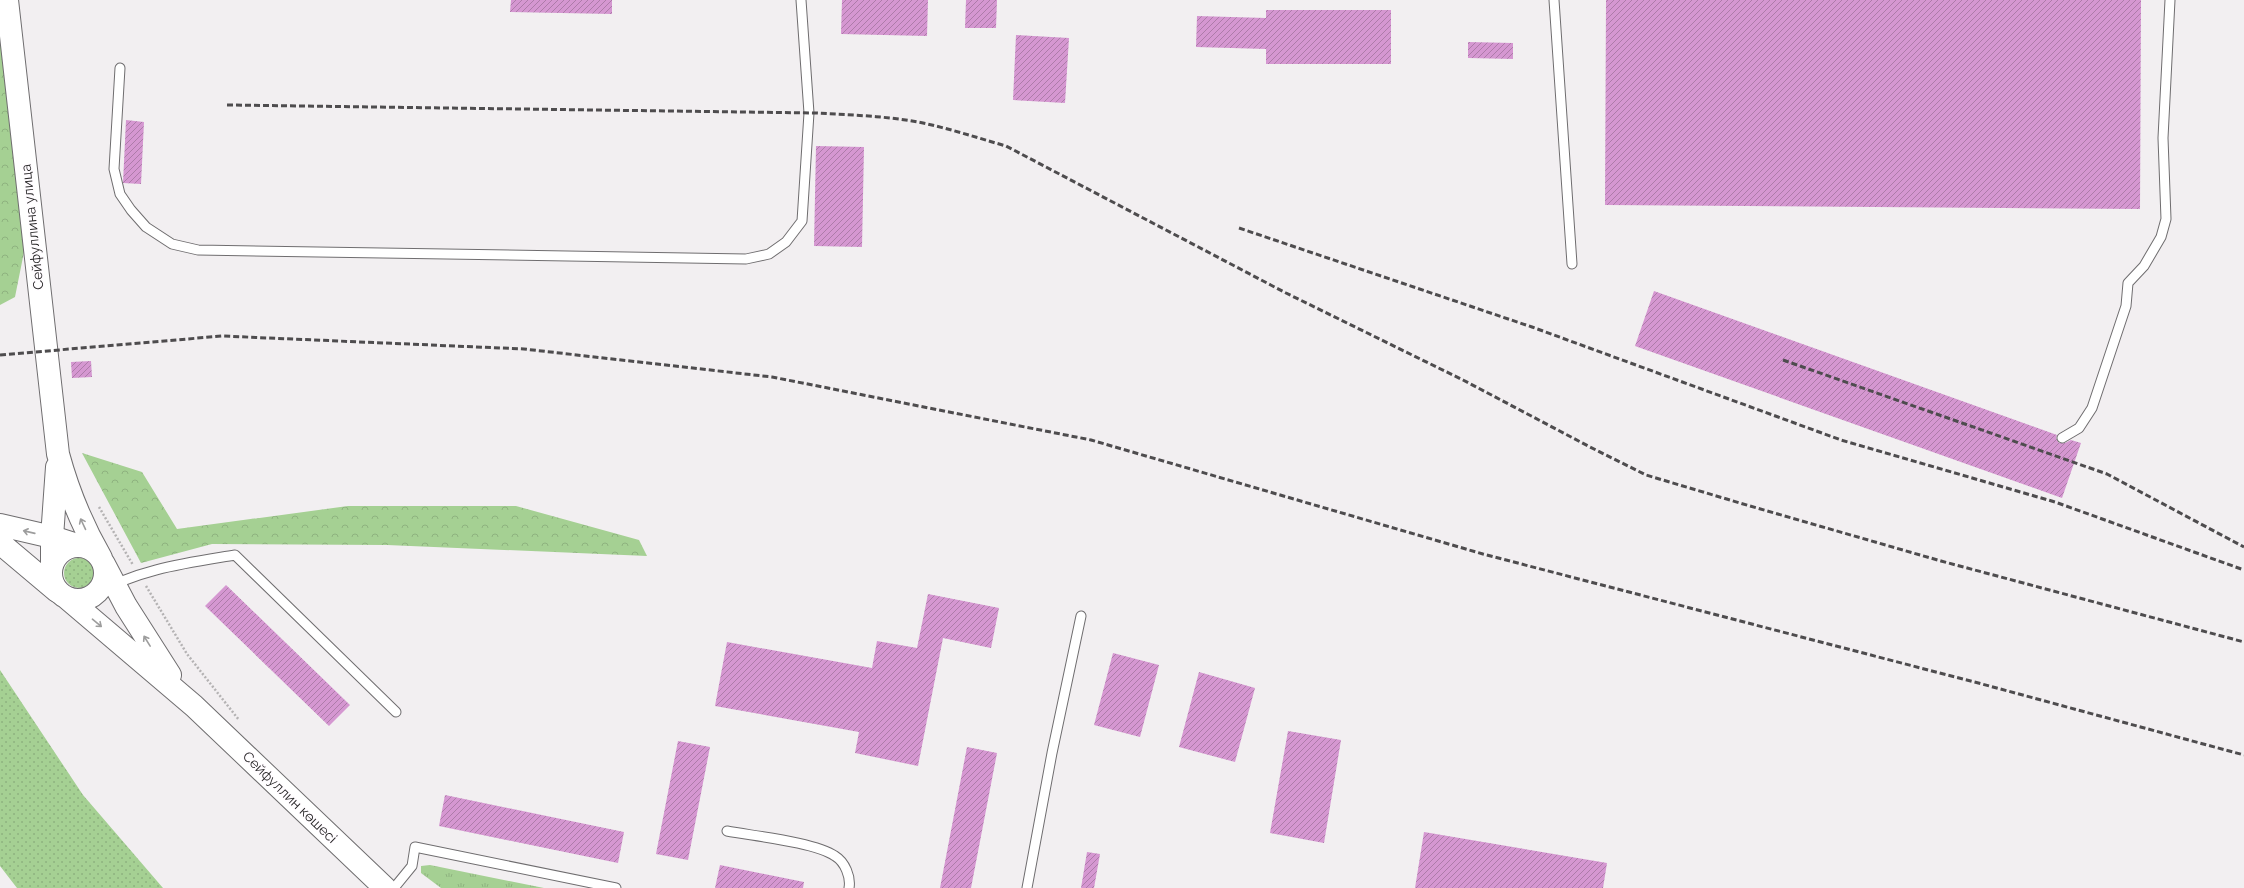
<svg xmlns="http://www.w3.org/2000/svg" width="2244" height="888" viewBox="0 0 2244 888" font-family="Raleway,sans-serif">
<defs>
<pattern id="grass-dots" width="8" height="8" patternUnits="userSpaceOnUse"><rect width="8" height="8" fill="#a5d093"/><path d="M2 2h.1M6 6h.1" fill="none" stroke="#8eb27f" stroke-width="1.8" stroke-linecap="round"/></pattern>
<pattern id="forest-crowns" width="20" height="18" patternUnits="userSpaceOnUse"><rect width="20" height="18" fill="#a5d093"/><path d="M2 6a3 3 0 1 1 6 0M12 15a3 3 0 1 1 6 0" fill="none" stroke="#8eb27f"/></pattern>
<pattern id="park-tufts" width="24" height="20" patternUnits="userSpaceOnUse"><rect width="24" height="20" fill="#a5d093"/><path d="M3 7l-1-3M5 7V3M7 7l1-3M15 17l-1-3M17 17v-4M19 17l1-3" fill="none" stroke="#8eb27f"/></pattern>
<pattern id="building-hatch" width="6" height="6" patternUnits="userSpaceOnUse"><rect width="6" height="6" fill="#d597d1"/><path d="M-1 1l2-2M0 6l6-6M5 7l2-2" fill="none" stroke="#ad7ba9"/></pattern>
</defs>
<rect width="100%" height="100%" fill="#f2eff1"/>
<path fill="url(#grass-dots)" d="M64 573a15 15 0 1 1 30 0a15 15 0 1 1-30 0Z
M0,670L83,795L163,888H17L0,866Z"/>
<path fill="url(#forest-crowns)" d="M0,26L25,247L15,297L0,305Z
M82,453L142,472L177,529L348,506H516L639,540L647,556L387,545L212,544L141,563Z"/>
<path fill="url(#park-tufts)" d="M430,865L544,888H441L421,873V866Z"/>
<path fill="url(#building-hatch)" d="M511,0H612V14L510,12Z
M842,0H928L927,36L841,34Z
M966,0H997L996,28H965Z
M1606,0H2141L2140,209L1605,205Z
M1266,10H1391V64H1266V49L1196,47L1197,16L1266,18Z
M1016,35L1069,38L1065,103L1013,100Z
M1468,42L1513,43V59L1468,58Z
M126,120L144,122L141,184L123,183Z
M816,146L864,147L862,247L814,246Z
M1654,291L2057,435L2056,438L2059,443H2065L2071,440L2081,443L2062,498L1635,346Z
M91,361L92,377L72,378L71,362Z
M226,585L350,705L329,726L205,606Z
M928,594L999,608L991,648L943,638L918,766L855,753L859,732L715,706L727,642L872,668L877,641L917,648Z
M1113,653L1159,665L1140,737L1094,725Z
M1199,672L1255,688L1235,762L1179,747Z
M1288,731L1341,740L1324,843L1270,833Z
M678,741L710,747L688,860L656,854Z
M967,747L997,753L971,888H940Z
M445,795L624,832L618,863L439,826Z
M1424,832L1607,863L1603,888H1415Z
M1087,852L1100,854L1094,888H1081Z
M720,865L804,882L803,888H715Z"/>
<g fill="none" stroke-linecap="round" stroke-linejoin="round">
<g stroke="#6f6d6f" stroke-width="11">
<path id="service" d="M1554,0L1572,264
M120,68L114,169L120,194L131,210L146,227L172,244L198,250L746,259L769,254L786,242L802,221L809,113L801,0
M2062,438L2079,428L2092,408L2126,306L2128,283L2144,266L2161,237L2166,219L2163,138L2170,0
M96,594C138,569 187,563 235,555L396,712
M727,831C753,836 815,842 835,856C845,862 851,877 849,888
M394,888L412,866L415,847L616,888
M1027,888L1052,753L1081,616"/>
</g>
<g stroke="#6f6d6f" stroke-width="24">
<path id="tertiary" d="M0,525L52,537L80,546
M0,543L57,591"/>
</g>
<g stroke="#6f6d6f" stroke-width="24">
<path id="secondary" d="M7,0L58,454C68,491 82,525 101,558
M51 573a27 27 0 1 1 54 0a27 27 0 1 1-54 0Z
M52,564V537L57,467
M104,564L126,606L170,675
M67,598L194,706L385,888"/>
</g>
<path stroke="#b4b2b3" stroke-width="2.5" stroke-dasharray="2 2" stroke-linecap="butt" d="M99,507L133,565
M146,586L187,654L239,720"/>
<use href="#service" stroke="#fff" stroke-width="9"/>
<use href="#tertiary" stroke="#fff" stroke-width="22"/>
<use href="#secondary" stroke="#fff" stroke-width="22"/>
<path stroke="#4e4c4e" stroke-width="3" stroke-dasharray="6 3" stroke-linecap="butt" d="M227,105L816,113C851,115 888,116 923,123C951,129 978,138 1006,146L1286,293L1463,380L1590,447L1646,475L1750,506L1941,561L2244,642
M1239,228L1532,327L1841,440L2055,502L2244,570
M0,355L222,336L524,349L772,377L1091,440L1483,554L1982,684L2244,755
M1783,360L2107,474L2244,547"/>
</g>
<defs><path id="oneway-shaft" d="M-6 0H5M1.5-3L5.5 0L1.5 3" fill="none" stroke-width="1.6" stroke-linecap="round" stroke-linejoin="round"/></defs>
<g stroke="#9d9d9d">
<use href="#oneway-shaft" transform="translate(83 524) rotate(-115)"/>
<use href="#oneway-shaft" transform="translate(29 532) rotate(-167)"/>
<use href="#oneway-shaft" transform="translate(97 623) rotate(40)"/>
<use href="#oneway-shaft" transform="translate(147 641) rotate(-122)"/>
</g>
<g text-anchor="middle" stroke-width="3" stroke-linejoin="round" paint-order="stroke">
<g font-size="14" fill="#262526" stroke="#fffcff">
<text transform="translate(32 227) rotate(-96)" y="5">Сейфуллина улица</text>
<text transform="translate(290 797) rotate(44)" y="5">Сейфуллин көшесі</text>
</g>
</g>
</svg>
